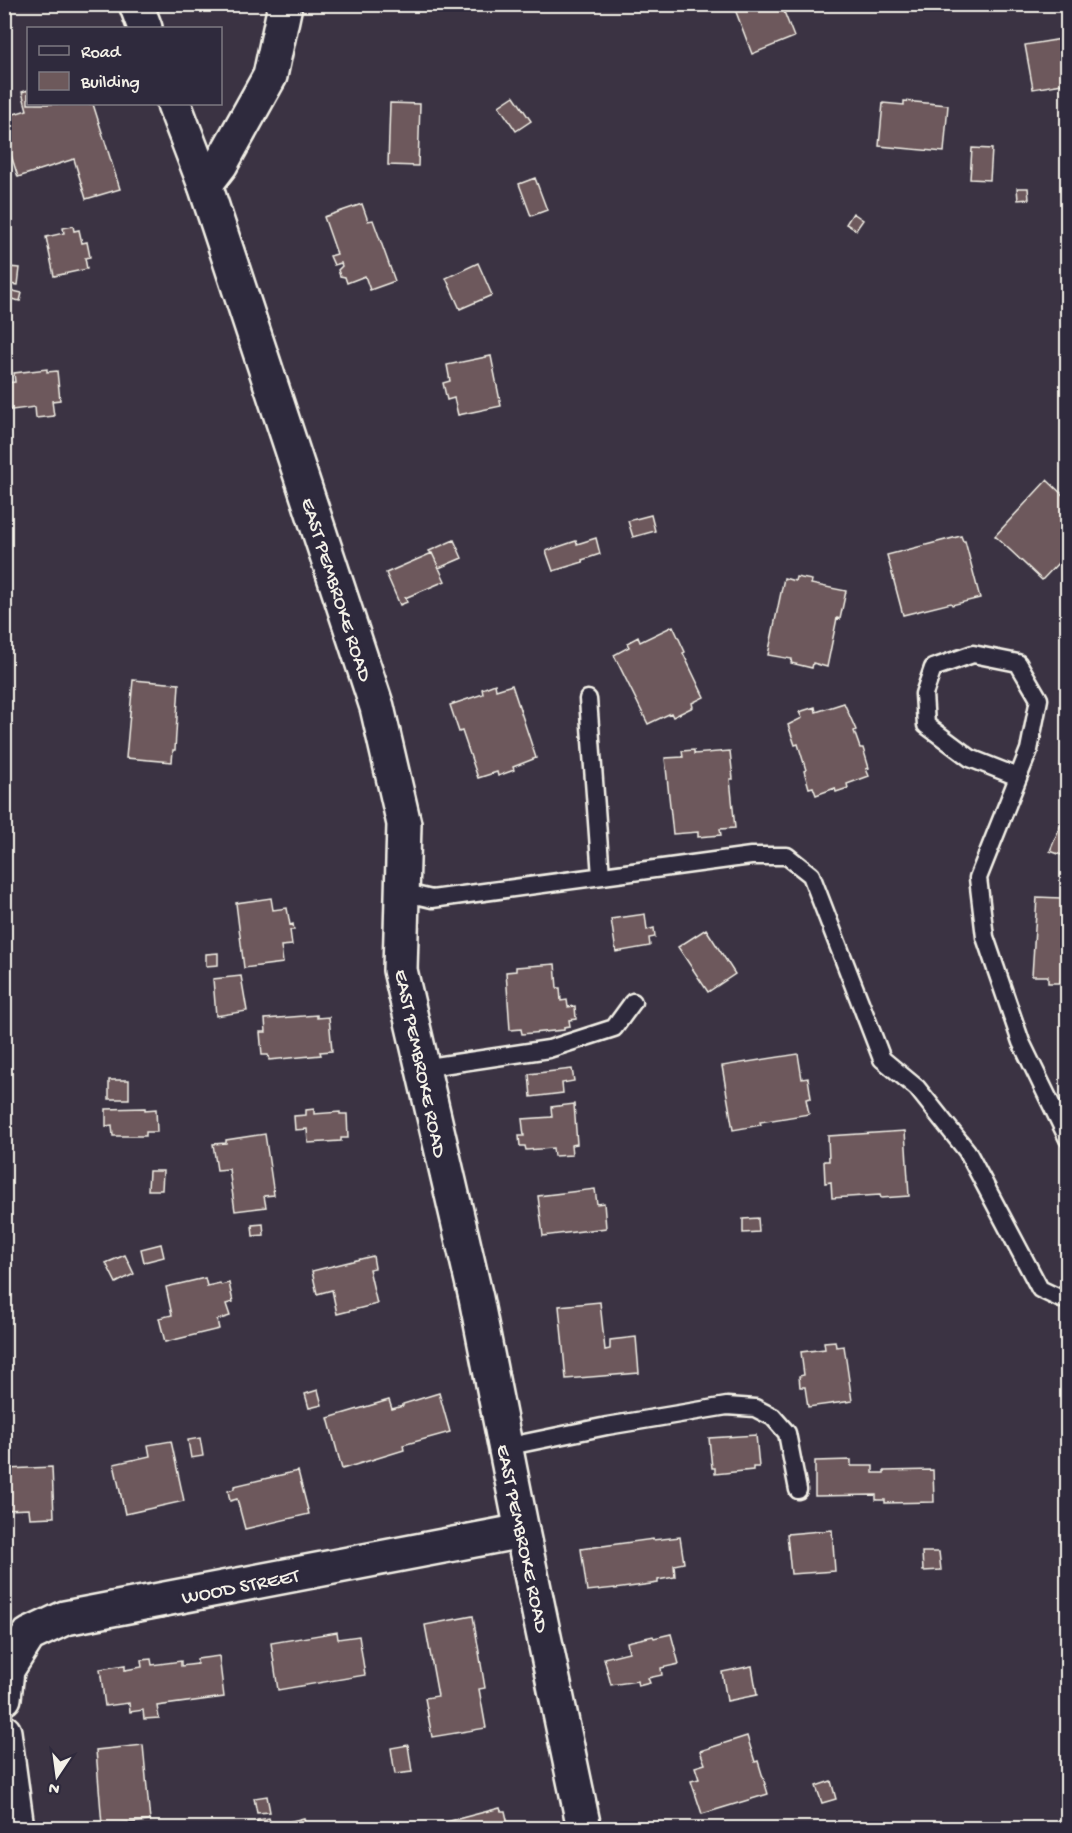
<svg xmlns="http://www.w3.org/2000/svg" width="1072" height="1833" viewBox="0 0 1072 1833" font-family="'Gochi Hand',sans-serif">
<rect width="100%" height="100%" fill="#3b3343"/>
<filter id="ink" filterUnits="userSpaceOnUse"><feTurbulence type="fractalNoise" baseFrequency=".0167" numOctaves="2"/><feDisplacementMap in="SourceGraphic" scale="12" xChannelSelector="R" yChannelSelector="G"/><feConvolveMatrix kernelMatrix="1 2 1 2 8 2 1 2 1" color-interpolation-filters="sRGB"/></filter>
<g filter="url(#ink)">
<path fill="#6d595b" stroke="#f4f1e8" stroke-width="1.5" d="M733,4H781L794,37L752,54Z
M1068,38V83L1033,89L1025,45Z
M28,90V104H93L120,189L86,199L74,159L18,177L11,155L4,157V148L9,146L4,131V117L27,110L22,92Z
M514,96L531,121L516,131L499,106Z
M904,101L948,105L944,152L879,146L883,103L904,105Z
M390,103L420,104L418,166L388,165Z
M972,148L992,149L990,180L970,179Z
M535,178L547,210L531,216L519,184Z
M1017,188H1028L1029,199L1018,200Z
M362,204L368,221L373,220L395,281L370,290L365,276L347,283L345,277L340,276L338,270L342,266L341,263L334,265L330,256L337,254L324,217Z
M853,213L863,220L856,230L846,224Z
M73,226L74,231L79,230L82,243L87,242L90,257L85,258L87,269L54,276L46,237L64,233L63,228Z
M478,263L492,295L460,309L446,278Z
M8,267L20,268L18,285L7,284Z
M9,290L22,293L20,301L7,298Z
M491,356L501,406L458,415L454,398L447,400L443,383L450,381L447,365Z
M47,369V372L57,371L60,400L52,401L54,416L36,418L35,407L4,411V383L15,382L14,373Z
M1047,480L1065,497L1068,494V547L1059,556L1062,559L1042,580L995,536Z
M651,515L655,531L633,537L628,521Z
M961,536L963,541H965L980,598L952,605L951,603L903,615L887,555Z
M596,538L600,554L582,560L583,562L553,571L546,551L576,541L577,544Z
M454,540L462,558L439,568L432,553H431L429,551Z
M432,553L445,581L405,598L407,602L400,605L386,573Z
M796,577L812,580L811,584L846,591L840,619L837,618L827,667L813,663L812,668L791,663L792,659L768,655L784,578L795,581Z
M673,626L685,652L683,653L704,697L692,703L693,707L673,717L671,713L648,724L614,655L629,647L627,643L638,637L640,642Z
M133,680L179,684L175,750H173L172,762L126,758Z
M495,684L496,690L512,685L536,758L513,767L514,770L498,776L497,772L478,778L462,731L459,732L450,705L483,694L482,689Z
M844,703L856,730L854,731L860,748H863L869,768L866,769L869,776L847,784L848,788L836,792L835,788L816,795L813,787L809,788L804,771L806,770L798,744L795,745L788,725L802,718L799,712L815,707L816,712Z
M694,750V754L730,751L733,779H730L735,828L720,829L721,835L698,837V832L673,834L665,758L683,757L682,751Z
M1068,807V864L1064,863L1067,857L1050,851Z
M1062,895H1068V978H1061L1060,983H1048V976H1032L1037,897L1061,898Z
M271,898L273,910L287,908L290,925L293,924L294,930H290L292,945L281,946L283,963L244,968L236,903Z
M645,914L647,930L654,928L655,937L649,938L650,946L616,952L611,919Z
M706,929L735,974L708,992L678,947Z
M218,953V965L206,966V954Z
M555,964L557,988H560L561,1001L567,1000L568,1007L575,1006L576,1019L569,1020L570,1026L564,1027V1030L522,1034L521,1029L510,1030L506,972L516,971V967Z
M241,976L247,1011L216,1016L213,979Z
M317,1015V1018L329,1017L332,1051L320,1052L321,1055L269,1060L268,1055H262L260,1032H266L265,1019Z
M798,1054L802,1079L808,1078L811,1098L806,1099L809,1114L760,1122L761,1125L733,1130L722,1066Z
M572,1069L574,1081L562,1083L563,1093L531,1097L529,1074Z
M109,1080H129V1099H109Z
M574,1104L577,1144L571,1145L572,1155L554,1156L553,1148L526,1150L525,1146H520L519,1136H524L522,1119L552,1117L551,1107Z
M145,1108V1110L156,1109L157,1132H146V1136H113L112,1125L106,1126V1109Z
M314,1109V1114L340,1112V1114H347L348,1138H341V1141L308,1143L307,1129L295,1130L294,1116L306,1115V1110Z
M905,1131L909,1196L881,1198L880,1195L832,1198L831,1182L825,1183L824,1161H829L828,1136Z
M265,1134L274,1195L264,1196L266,1207L235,1211L229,1169L217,1170L213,1144L226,1143V1140Z
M149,1171H163L162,1190H148Z
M595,1189L597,1204L604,1203L606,1228L543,1236L538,1196Z
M758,1218L759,1232L743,1233V1219Z
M263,1224L264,1235L253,1236L252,1225Z
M161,1244L164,1257L144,1262L141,1249Z
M125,1255L134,1274L116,1283L106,1263Z
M373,1256L375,1268L369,1269L377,1304L337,1314L332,1290L317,1294L312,1271Z
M205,1278L207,1286L220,1283L221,1285L229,1283L233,1302L226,1304L230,1316L217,1320L219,1329L165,1342L159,1318L172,1315L166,1287Z
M600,1302L605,1350L610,1349V1340L636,1337L639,1373L566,1379L559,1306Z
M835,1341L836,1347L844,1346L852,1401L808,1407L805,1387H800L799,1376L804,1375L801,1352L825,1349L824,1342Z
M318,1390L322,1405L309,1408L305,1394Z
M439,1393L450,1432L403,1445L404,1450L342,1469L328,1418L389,1400L392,1409L403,1406V1404Z
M756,1435L759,1467H753V1470L715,1474V1468H712L709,1438Z
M200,1438L203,1456L191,1458L188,1440Z
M171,1441L184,1501L125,1514L114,1464L150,1456L148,1445Z
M851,1460V1466H873V1473H884V1471L933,1470L934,1502L885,1503V1500H876V1495L815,1496V1461Z
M52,1467L54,1517L30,1518L29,1509L6,1510V1518H4V1478H7V1469Z
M298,1471L309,1514L245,1529L237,1499L230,1501L228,1491L234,1489V1486Z
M832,1530L835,1571L791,1574L787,1534Z
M680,1537L684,1563L674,1565L675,1577L658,1580V1583L615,1589V1588L587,1591L581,1549L653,1539V1540Z
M922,1552H939L941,1570L923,1571Z
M473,1616L485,1688L479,1689L486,1728L432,1737L425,1698L438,1696L425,1625Z
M337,1632L338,1639L359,1636L365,1675L278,1690L271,1643Z
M671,1634L679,1664L661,1668L662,1675L648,1678L650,1683L638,1686L637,1681L611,1685L604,1658L629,1652L627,1642L653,1636L654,1638Z
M219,1656L224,1697L157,1706L159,1718L144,1719L143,1710L130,1712L129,1703L105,1706L100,1669L125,1665V1670L142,1667L141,1660L151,1659L152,1665L181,1661V1666L197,1664V1659Z
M752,1666L757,1695L727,1701L722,1672Z
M747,1736L755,1762L758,1761L768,1794L702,1814L691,1781L699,1779L695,1767L705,1764L700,1751Z
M143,1745L150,1821L102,1825L96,1750Z
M408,1745L412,1772L395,1774L391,1748Z
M831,1781L836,1799L822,1803L816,1786Z
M267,1796L270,1812L257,1813L254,1798Z
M500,1808L501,1811H505L508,1824L510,1823L512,1828L427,1827Z
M269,1818L272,1828H259L257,1820Z
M304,1818L306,1828H290L288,1822Z"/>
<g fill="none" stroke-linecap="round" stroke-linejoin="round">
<g stroke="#f4f1e8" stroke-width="21">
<path id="service" d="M588,699L601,876
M1018,777L970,758L926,725L924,694L933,668L973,654L1018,663L1039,699L1029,750L978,878L985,937L1021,1042L1068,1139
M402,892L432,899L751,856H787L811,875L882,1059L917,1088L967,1151L1040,1289L1061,1299L1068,1298
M422,1068L549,1049L614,1028L633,1002
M505,1447L607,1426L727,1406L755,1408L773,1417L787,1433L798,1490"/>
</g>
<g stroke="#f4f1e8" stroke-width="38">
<path id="minor" d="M205,185L221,164L270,76L284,10V4
M4,1698L7,1670L29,1635L65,1618L522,1531
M4,1732L17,1828"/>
</g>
<g stroke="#f4f1e8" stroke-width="38">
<path id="tertiary" d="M136,4L145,28
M174,104L205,185L377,707L404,824L400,970L476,1298L522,1531L584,1828"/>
</g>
<use href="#service" stroke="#2f2a3d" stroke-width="16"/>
<use href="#minor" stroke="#2f2a3d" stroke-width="33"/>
<use href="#tertiary" stroke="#2f2a3d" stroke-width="33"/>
</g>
</g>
<g text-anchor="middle" stroke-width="6" stroke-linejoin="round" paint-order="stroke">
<g font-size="20" fill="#f4f1e8" stroke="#2f2a3d">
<text transform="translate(338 589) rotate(72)" y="7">EAST PEMBROKE ROAD</text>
<text transform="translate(422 1063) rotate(78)" y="7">EAST PEMBROKE ROAD</text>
<text transform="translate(524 1538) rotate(78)" y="7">EAST PEMBROKE ROAD</text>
<text transform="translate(240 1585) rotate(-11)" y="7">WOOD STREET</text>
</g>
</g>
<rect width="1072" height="1833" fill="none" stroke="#2f2a3d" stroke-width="24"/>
<rect x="12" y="12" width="1048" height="1809" fill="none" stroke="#f4f1e8" stroke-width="2" filter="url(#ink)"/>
<rect x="27" y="27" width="195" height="78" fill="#2f2a3d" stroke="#7e7a81" stroke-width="1.5"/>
<rect x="39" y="46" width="30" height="9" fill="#2f2a3d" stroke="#7e7a81" stroke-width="1.5"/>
<text x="81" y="57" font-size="18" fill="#f4f1e8">Road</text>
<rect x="39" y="72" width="30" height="18" fill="#6d595b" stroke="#7e7a81" stroke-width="1.5"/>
<text x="81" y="87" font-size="18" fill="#f4f1e8">Building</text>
<g transform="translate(57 1776) rotate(193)" stroke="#2f2a3d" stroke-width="4.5" paint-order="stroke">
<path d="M0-4.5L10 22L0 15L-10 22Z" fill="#f4f1e8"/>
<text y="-9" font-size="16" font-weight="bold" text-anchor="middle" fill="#f4f1e8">N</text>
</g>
</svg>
